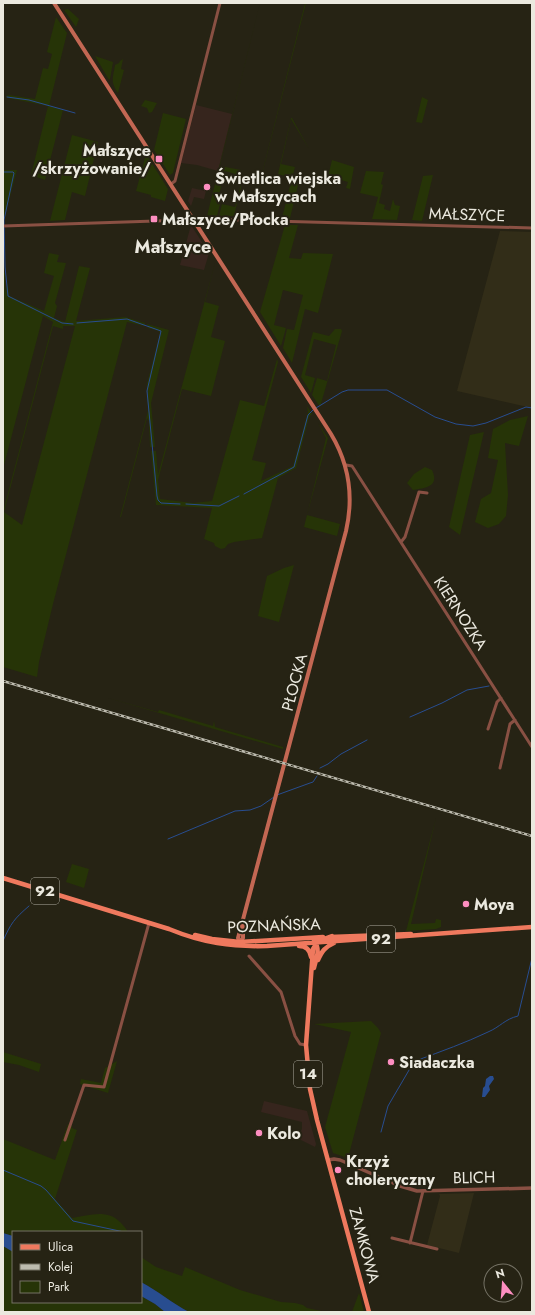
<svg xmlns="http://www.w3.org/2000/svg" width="535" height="1315" viewBox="0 0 535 1315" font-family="Jost,sans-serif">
<rect width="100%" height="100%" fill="#262314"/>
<path fill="#36251d" d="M196,105L232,114L218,171L197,165L181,163Z
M192,188L206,191L204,199L194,197L191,206L188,201Z
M191,225L209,253L204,270L180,265Z
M264,1101L307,1111L316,1144L315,1147L297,1138L302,1129V1122L261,1112Z"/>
<path fill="#322d18" d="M500,231L532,232V408L457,391Z
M474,1193L459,1253L427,1245L440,1196L439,1194Z"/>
<path fill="#263407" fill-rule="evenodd" d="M260,3L220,165V166L241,170L238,182L242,183L234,216H219L222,204L235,207L241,184L237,183L239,175L225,171L217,203L220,204L217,216H207Z
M305,3H306L251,217Z
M68,9L79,19L76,27L64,10Z
M56,17L67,33L49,106L63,110L45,180L31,175L48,106L8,98L6,96L9,95L35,99L43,68L48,69L52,54L47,52Z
M95,56L113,62L110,79L109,80Z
M123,59L121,69L124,70L118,93C110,81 113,78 115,65L119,63L120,61Z
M422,97L428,100L422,123L416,122Z
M145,100L157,103L152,112L149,113L147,108L141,106Z
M163,113L186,119L173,173L170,175L154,150Z
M291,118H292L309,149L291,119L281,164L295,167L292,178L299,181L290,218H282L292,178L278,174Z
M72,135L98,142L85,196L72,192L65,220L50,221Z
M146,154L168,189L165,201L151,197V195L136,191Z
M332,160L354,167L350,189L346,188L348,182L335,178L332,186L326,185Z
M3,170H17L3,223Z
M366,171L384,172L381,184L383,185L379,203L385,205L384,209L390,211L393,199L395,205L400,206L397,220L372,219L378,197L360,193Z
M433,175L422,221L412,220L423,176Z
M285,225H298L289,258L301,259L303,253L333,254L318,313L305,309L292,363L283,348L287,329L294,330L303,295L283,290L274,325L286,328L281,346L260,312Z
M49,253L59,255L57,262L66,263L55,303L57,306L54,318L65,322L79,266L90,268L76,321L125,317L145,323V326L127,322L53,604L39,662L37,677L3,667V512L53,322L43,316L3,469V273H5V292L8,283L9,296L44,311L54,276L44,273ZM53,326L63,329V326H75L22,525L4,512Z
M215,263L205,302L219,306L211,337L225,341L211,396L182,389L158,480L160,499L193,503L212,501L240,400L264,406L277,359L278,362L252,460L266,463L261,481L293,466L308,412L307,406L312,414L309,417L296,468L278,478L262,538L234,542L228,544L225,548L221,549L215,546L214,543L204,539L212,508L156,505L151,451H156L158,475Z
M147,324L169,330L151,403L155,447H150L149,421L147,418L121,517H120L148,411L147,384L160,333L159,331L148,328Z
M335,329H341L342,331L320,407L312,395L317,378L327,381L336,345L314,339L305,375L315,378L311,393L301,377L313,332L329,336Z
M528,416L519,446L505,443L508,495L506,516L499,524L488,528L475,522L481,499L491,493L498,460L488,458L493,429L510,420Z
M318,423L328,438L307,515L340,524L337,536L304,527L303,531L326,438Z
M484,432L460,535L449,527L470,435Z
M425,467L432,470C440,487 425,488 413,490L407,483L414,474Z
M294,565L279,622L258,616L267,576L284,568Z
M108,698L158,712L159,710L213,726L214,721L215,727L283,747V749Z
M436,818L411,924L435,923L436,919L441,920V927L436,929L406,931Z
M72,864L89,869L84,888L66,882Z
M371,1021L378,1028L381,1033L348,1158L333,1153L325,1127L351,1032L314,1024Z
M3,1052L41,1064L39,1072L19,1065L3,1062Z
M117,1061L108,1093L80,1084L81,1079L101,1083L105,1068Z
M68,1124L72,1126V1128L77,1130L55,1199L72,1218C89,1215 108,1209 120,1222C123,1225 126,1228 128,1232H13V1236L3,1233V1139L55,1160Z
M3,1246L13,1252V1302H141V1296L155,1304L165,1312H3Z
M141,1257L156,1267L182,1276L185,1267L240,1290L281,1302L295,1303L303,1305L307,1308L326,1312H189C172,1303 158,1291 141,1282Z
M359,1293L364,1312H352Z"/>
<path fill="#284d90" d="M490,1076H493L494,1079L489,1086L490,1090L485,1097H482L483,1088L485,1086L486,1079Z
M3,1233L13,1236V1252L3,1246Z
M141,1282C158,1291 172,1303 189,1312H165L155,1304L141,1296Z"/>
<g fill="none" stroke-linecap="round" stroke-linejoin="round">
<path stroke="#284d90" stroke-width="1" d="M7,97L29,100L75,113
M3,172H13L14,173L4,220L5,267L8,296L62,323L73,324
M77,323L127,319L161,331L147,391L157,496L158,500L161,503L180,504
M316,408L342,392L348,390H387L435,417L456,424L473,426L486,423L526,407L532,408
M244,494L294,467L308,415L313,410
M186,504L219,506L239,496
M410,717L442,703L467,690L489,686
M320,768L328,764L341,754L367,740
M277,795L310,783L313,782L317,776
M168,839L235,811L250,810L261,806L274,797
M41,889L43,882L46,881L57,884
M38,895L40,892
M3,941C11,923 14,919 29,906
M381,1132L388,1106L412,1065L418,1060C442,1051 465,1043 488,1032C500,1027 505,1019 518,1016L532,958
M3,1170L41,1186L46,1190L73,1221L124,1232"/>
<path stroke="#895043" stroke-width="3" d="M171,184L175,181L220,3
M195,222L202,219L532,228
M3,226L186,220L192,217
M346,465L352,466L354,469L532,747
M401,542L405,537L419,492L427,493
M488,729L497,702L501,698
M500,768L510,724L515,720
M249,956L281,992L295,1036L300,1044L306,1045
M65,1140L84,1085L104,1087L149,923
M392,1238L437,1249
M410,1243L423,1191"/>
<path stroke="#895043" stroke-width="3.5" d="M328,1160L334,1159L340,1160L400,1186L417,1191L532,1188"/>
<path stroke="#c36753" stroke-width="4" d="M54,3L331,434C349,464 354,496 346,531L241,927L238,938L240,943
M239,943L243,938V925"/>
<path stroke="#ef795e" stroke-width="4.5" d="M3,878L169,929C203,943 231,947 267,946L532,927
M195,935L212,939L240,942L323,937
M332,936L318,941L313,949L306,1045L310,1089L317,1120L369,1312
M330,937L411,934
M314,941C321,949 316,959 314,968
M299,946C306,946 310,950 311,957
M318,960C322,951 325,947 334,943"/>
<g stroke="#bdbbaf" stroke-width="2.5">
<path id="rail" d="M3,681L532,836"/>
</g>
<use href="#rail" stroke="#262314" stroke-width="1" stroke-dasharray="3" stroke-linecap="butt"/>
</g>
<g fill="#fd8ec0" stroke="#262314" stroke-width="1.5">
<rect x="155" y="155" width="8" height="8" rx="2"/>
<circle cx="207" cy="187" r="4"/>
<rect x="150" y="215" width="8" height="8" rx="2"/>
<circle cx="466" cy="904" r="4"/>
<circle cx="391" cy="1062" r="4"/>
<circle cx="259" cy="1133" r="4"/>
<circle cx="338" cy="1170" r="4"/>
</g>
<g text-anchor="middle" stroke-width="4" stroke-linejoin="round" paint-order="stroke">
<g fill="#262314" stroke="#b0aea2" stroke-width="1">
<rect x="31" y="878" width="28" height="26" rx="3"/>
<rect x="367" y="926" width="28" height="26" rx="3"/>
<rect x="294" y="1061" width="28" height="26" rx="3"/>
</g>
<g font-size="15" font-weight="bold" fill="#ebe9df">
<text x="45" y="896">92</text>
<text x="381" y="944">92</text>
<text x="308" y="1079">14</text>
</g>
<g font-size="16" font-weight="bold" fill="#ebe9df" stroke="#262314" text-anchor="start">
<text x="151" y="156" text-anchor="end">Małszyce<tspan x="151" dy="18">/skrzyżowanie/</tspan></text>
<text x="215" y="184">Świetlica wiejska<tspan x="215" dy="18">w Małszycach</tspan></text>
<text x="162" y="225">Małszyce/Płocka</text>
<text x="474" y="910">Moya</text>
<text x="399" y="1068">Siadaczka</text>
<text x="267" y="1139">Kolo</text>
<text x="346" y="1167">Krzyż<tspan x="346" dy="18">choleryczny</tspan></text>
</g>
<g font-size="16" fill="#ebe9df" stroke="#262314">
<text transform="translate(467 214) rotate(2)" y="6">MAŁSZYCE</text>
<text transform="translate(461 613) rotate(57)" y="6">KIERNOZKA</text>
<text transform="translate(294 682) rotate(-75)" y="6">PŁOCKA</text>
<text transform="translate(274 925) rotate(-2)" y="6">POZNAŃSKA</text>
<text transform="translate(474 1177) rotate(-1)" y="6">BLICH</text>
<text transform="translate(365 1245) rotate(75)" y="6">ZAMKOWA</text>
</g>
<g font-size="18" font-weight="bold" fill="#ebe9df" stroke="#262314">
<text x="173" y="253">Małszyce</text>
</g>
</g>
<rect width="535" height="1315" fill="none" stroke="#ebe9df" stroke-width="8"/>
<rect x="12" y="1231" width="130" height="72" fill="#262314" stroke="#757265"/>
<rect x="20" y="1244" width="20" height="6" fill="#ef795e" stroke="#757265"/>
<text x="48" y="1251" font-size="12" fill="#ebe9df">Ulica</text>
<rect x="20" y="1264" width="20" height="6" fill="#bdbbaf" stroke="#757265"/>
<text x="48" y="1271" font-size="12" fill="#ebe9df">Kolej</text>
<rect x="20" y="1281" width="20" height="12" fill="#263407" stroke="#757265"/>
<text x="48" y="1291" font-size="12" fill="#ebe9df">Park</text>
<g transform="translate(503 1283) rotate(343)"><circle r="19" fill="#262314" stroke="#757265"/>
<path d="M0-3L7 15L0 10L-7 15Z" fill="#fd8ec0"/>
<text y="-6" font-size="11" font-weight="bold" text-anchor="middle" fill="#ebe9df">N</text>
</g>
</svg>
